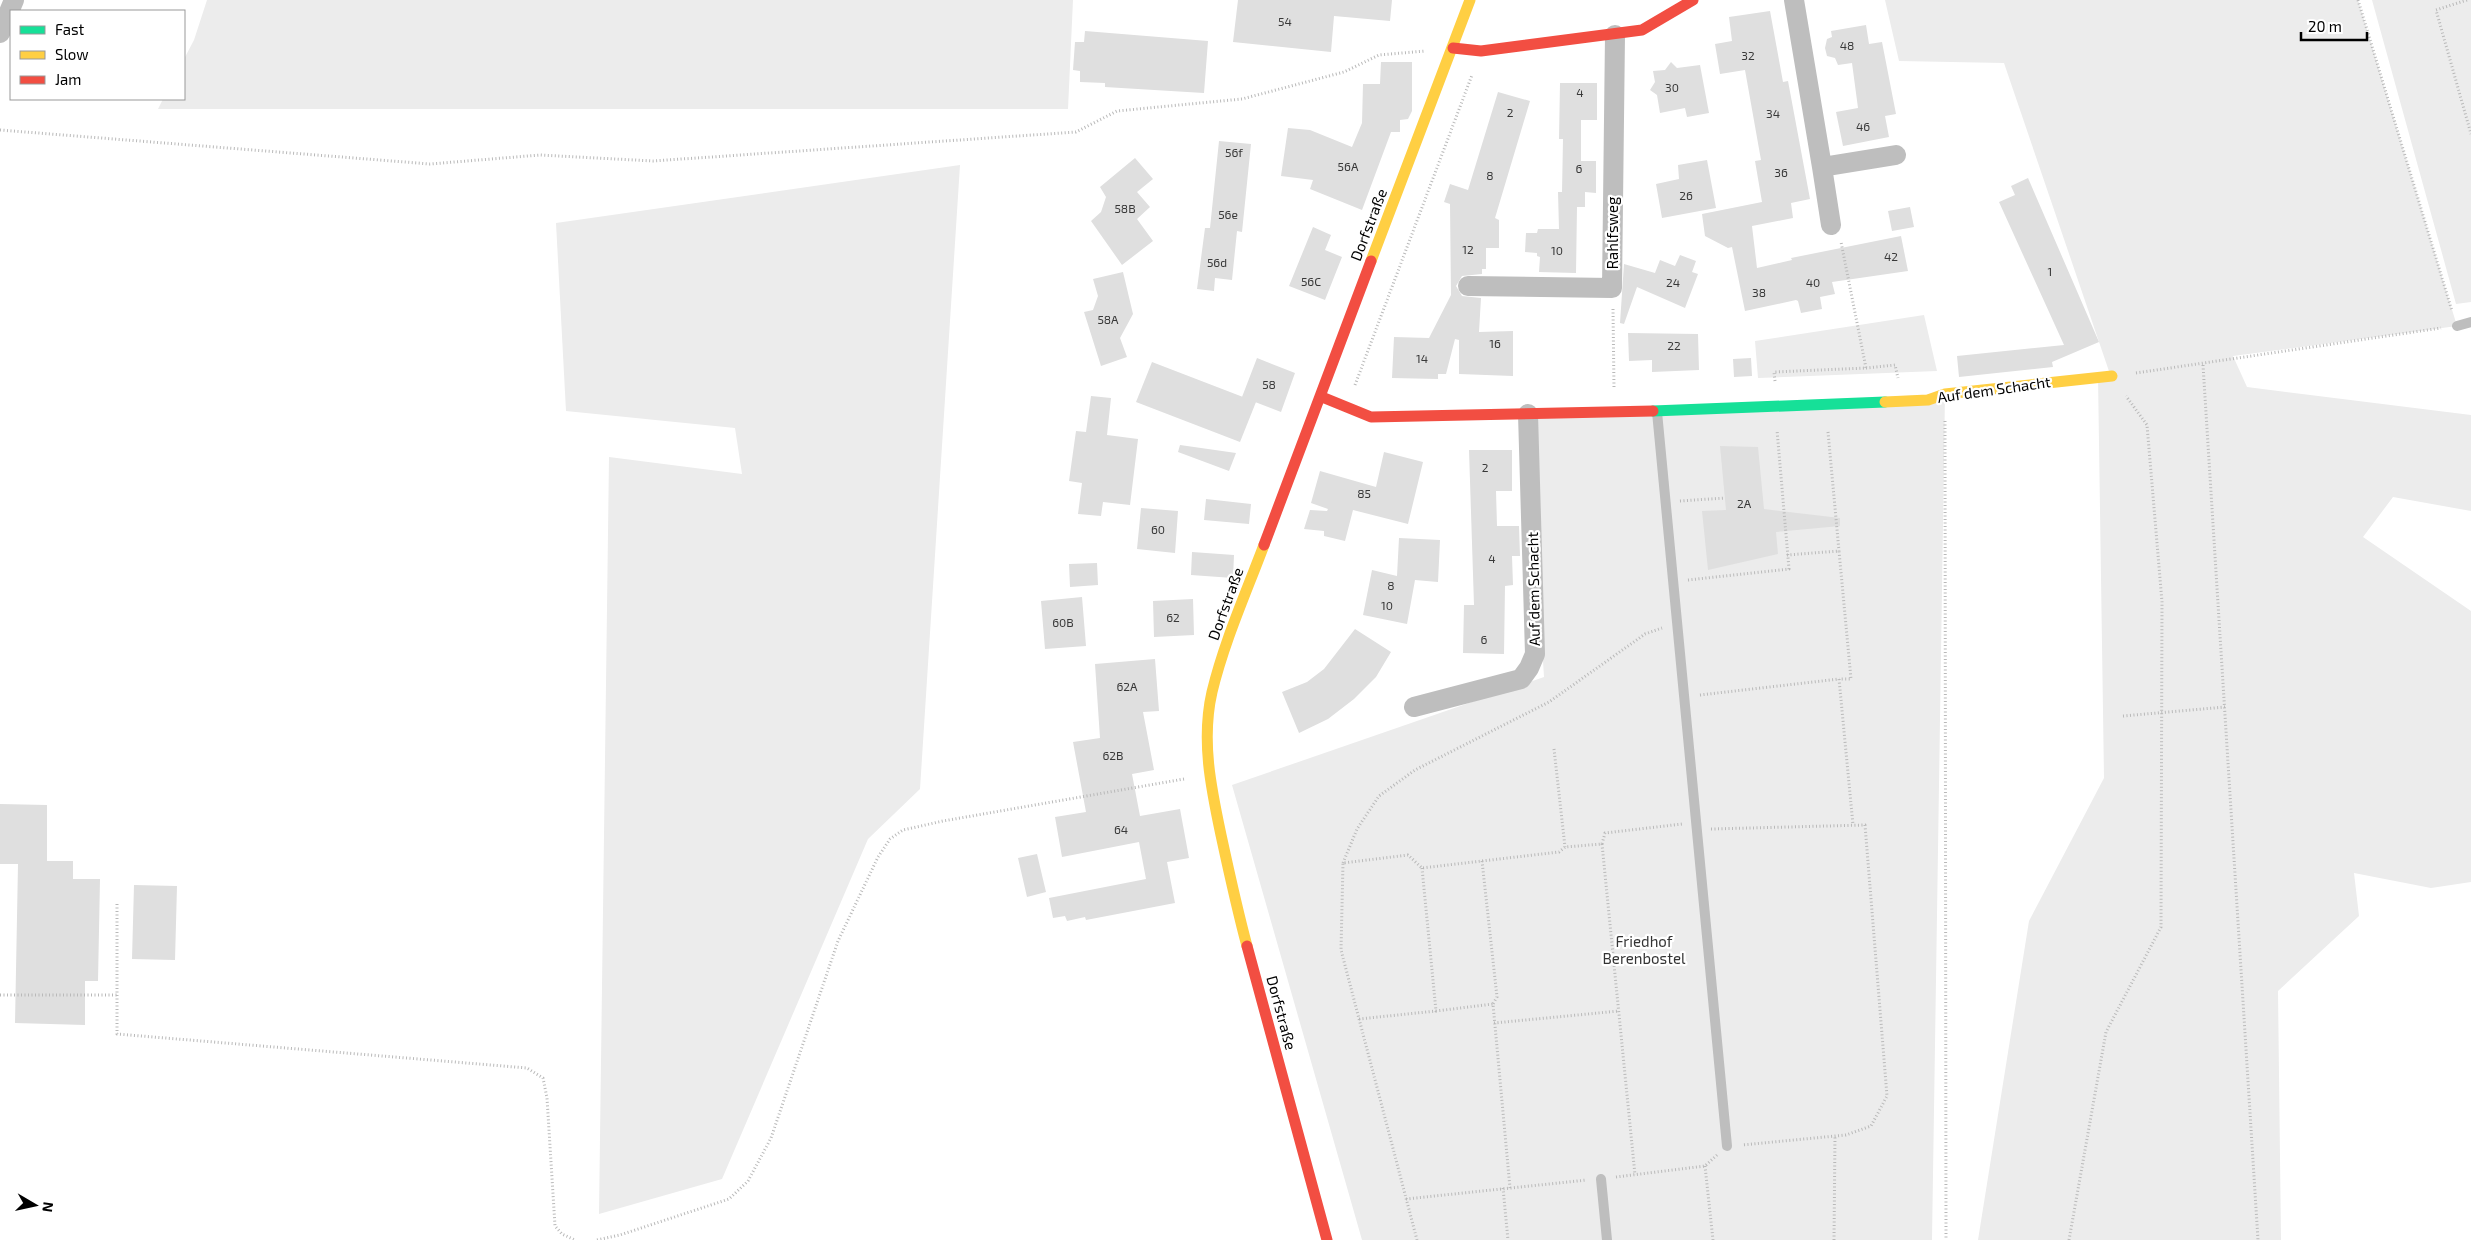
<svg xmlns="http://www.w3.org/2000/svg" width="2471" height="1240" viewBox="0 0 2471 1240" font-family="'Exo 2',sans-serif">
<rect width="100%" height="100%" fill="#fff"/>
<path fill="#ececec" d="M207,0H1073L1068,109H158L163,99H184V59L194,40Z
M1885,0H2358L2457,326L2233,356L2247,387L2471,415V511L2393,497L2363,537L2471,611V882L2431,888L2354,873L2359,916L2278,991L2281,1240H1978L2029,921L2104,778L2098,376L2112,380L2004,63L1899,61Z
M2372,0H2471V302L2456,304Z
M960,165L920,789L868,839L722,1179L599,1214L609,457L742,474L735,428L566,411L556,223Z
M1924,315L1937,371L1758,378L1755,341Z
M1945,394L1932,1240H1362L1232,785L1544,677L1528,414Z"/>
<path fill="#dfdfdf" d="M1238,0H1392L1390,21L1334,16L1331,52L1233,42Z
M1770,11L1783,82L1788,81L1810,199L1791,203L1793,218L1752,226L1757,268L1792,260L1791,258L1901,236L1908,271L1832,282L1835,294L1820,297L1822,309L1801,313L1798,301L1796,300L1745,311L1732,247L1728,248L1705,236L1702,214L1762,202L1755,161L1761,160L1745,70L1720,74L1715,44L1732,41L1729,17Z
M1866,25L1869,44L1882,42L1896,114L1885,116L1889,137L1843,146L1836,112L1858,108L1852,63L1838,65L1835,58L1827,56L1825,48L1827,39L1832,37L1831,31Z
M1085,31L1208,41L1204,93L1105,87V83L1080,82V71L1073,70L1075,42H1084Z
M1381,62H1412V111L1408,119L1400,120V132H1391L1362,210L1310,189L1313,180L1281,176L1288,128L1310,130L1352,147L1362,123L1363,84H1380Z
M1671,62L1677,68L1700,65L1709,113L1687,117L1685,108L1660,113L1657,95L1650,90L1655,82L1653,71L1665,70Z
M1560,83H1597V120H1581V161H1596V193L1585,192V207H1577L1576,273L1539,272L1540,257L1537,256V253L1525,252L1526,233H1537L1538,229H1559L1558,192H1562L1563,139H1559Z
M1498,92L1530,101L1495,218L1499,220V248H1486V269H1482V274L1462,276L1456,286L1462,296L1481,298L1479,332L1513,331V376L1459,374V340L1455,339L1446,374H1438V379L1392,378L1394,337L1429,338L1451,295L1450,204L1444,202L1450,184L1468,190Z
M1219,141L1251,144L1242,232L1237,231L1232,280L1215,278L1214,291L1197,289L1205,228H1210Z
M1135,158L1153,179L1137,192L1150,207L1137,219L1153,241L1122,265L1091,221L1101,212L1106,197L1100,187Z
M1707,160L1716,208L1662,218L1656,184L1679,179L1678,165Z
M2028,178L2099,342L2052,362L2053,367L1959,377L1957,356L2064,345L1999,202L2015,195L2011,186Z
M1910,207L1914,227L1892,231L1888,211Z
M1313,227L1331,235L1325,250L1342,257L1325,300L1289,286Z
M1680,255L1696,261L1692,272L1698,274L1685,308L1637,287L1624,324L1620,323L1624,264L1655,273L1660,260L1675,266Z
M1123,272L1133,314L1120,338L1127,357L1101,366L1084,312L1093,310L1098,296L1093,279Z
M1628,333L1698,334L1699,370L1652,372V360L1629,361Z
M1257,358L1295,373L1281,412L1242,397Z
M1751,358L1752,376L1734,377L1733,359Z
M1152,362L1256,402L1240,442L1136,402Z
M1091,396L1111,398L1107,435L1138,439L1130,505L1103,502L1101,516L1078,514L1082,483L1069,481L1076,431L1086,432Z
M1180,445L1236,453L1229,471L1178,452Z
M1720,446L1758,447L1764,509L1840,518V526L1776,532L1778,554L1708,570L1702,511L1726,510Z
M1469,450H1512V491H1496L1497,526H1519L1520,556H1512L1513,585L1505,586L1504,654L1463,653L1464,605H1474Z
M1384,452L1423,462L1408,524L1353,510L1345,541L1324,536V531L1304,529L1310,510L1327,511L1328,509L1311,503L1320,471L1376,487Z
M1206,499L1251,504L1249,524L1204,520Z
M1141,508L1178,511L1175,553L1137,549Z
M1399,538L1440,540L1438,582L1415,580L1407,624L1363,615L1372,570L1397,576Z
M1192,552L1234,555L1233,578L1191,575Z
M1097,563L1098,585L1070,587L1069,564Z
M1082,597L1086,646L1045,649L1041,601Z
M1193,599L1194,635L1154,637L1153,601Z
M1355,629L1391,652L1376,677L1354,699L1328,719L1299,733L1282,692L1307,682L1324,669Z
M1155,659L1159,711L1143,712L1154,770L1132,774L1140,816L1180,809L1189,858L1167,862L1175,903L1086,920L1085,917L1067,921L1065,916L1053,918L1049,898L1146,879L1139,842L1062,857L1055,817L1086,812L1073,742L1100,738L1095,664Z
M0,804L47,805V861H73V879H100L98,981H85V1025L15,1023L18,864H0Z
M1037,854L1046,892L1027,897L1018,858Z
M134,885L177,886L175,960L132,959Z"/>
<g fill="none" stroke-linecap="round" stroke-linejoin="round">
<path stroke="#b9b9b9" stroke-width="3" stroke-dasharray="1 2.5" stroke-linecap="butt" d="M2358,0L2452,311
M2467,0L2436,10L2471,134
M0,130L430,164L540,155L653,161L1076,132L1117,111L1242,99L1344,72L1379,55L1425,51
M1613,309L1614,388
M2203,365L2258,1240
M1866,368L1895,365L1898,378
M2136,373L2441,328
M1775,381L1774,372L1866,368L1841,242
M1355,385L1472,75
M1945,421L1946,1240
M1828,432L1839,551
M1680,501L1725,498
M1787,555L1839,551L1851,679H1839
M1688,580L1789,569L1777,430
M1700,695L1839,679L1853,825
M2123,716L2225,707
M1554,749L1565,847
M1711,829L1865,825L1887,1096L1871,1126L1846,1135L1742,1145
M1602,844L1635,1175
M1482,861L1497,997L1493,1004
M1343,863L1357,829L1379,796L1415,770L1549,702L1645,634L1662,628
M1422,868L1436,1011L1493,1004L1510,1188
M117,904V1034L527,1068L543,1078L547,1098L555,1226L562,1234L575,1240
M0,995H117
M1359,1019L1436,1011
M1494,1023L1619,1011
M1705,1166L1713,1240
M1616,1177L1705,1166L1717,1155
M1503,1188L1508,1240
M1406,1199L1587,1180
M597,1240L620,1235L729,1199L748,1181L771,1138L838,941L878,857L890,839L903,830L943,821L1184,779
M1417,1240L1341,950L1343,863L1408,855L1422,868L1559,852L1565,847L1602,844L1605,833L1682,824
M1834,1240L1835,1136
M2069,1240L2106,1032L2161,927L2162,602L2147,425L2126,396"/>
<path stroke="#bebebe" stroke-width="10" d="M2457,326L2471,322
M1657,412L1727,1146
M1601,1179L1607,1240"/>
<path stroke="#bebebe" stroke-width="20" d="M1794,0L1822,167L1896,155
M0,33L14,0
M1822,167L1831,225
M1468,286L1612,288L1615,35
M1414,707L1521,679L1529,668L1535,654L1528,414"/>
<path stroke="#16e098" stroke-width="11" d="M1653,411L1885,402"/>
<path stroke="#ffcf43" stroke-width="11" d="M1371,261L1470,0
M1885,402L1928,400L1945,394L2112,376
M1247,946C1237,909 1229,872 1221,835C1211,788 1201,740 1212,692C1224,642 1246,593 1264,545"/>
<path stroke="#f24e42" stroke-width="11" d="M1453,48L1481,51L1642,30L1693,0
M1322,397L1371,417L1653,411
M1264,545L1371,261
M1247,946L1327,1240"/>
</g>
<g text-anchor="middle" stroke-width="4.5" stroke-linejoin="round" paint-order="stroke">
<g font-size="12" fill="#383838">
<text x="1285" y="26">54</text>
<text x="1847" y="50">48</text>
<text x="1748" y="60">32</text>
<text x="1672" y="92">30</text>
<text x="1580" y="97">4</text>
<text x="1510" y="117">2</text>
<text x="1773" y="118">34</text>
<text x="1863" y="131">46</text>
<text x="1234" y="157">56f</text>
<text x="1348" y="171">56A</text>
<text x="1579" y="173">6</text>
<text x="1781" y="177">36</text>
<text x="1490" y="180">8</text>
<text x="1686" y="200">26</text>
<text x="1125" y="213">58B</text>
<text x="1228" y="219">56e</text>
<text x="1468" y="254">12</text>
<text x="1557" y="255">10</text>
<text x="1891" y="261">42</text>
<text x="1217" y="267">56d</text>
<text x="2050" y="276">1</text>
<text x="1311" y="286">56C</text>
<text x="1673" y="287">24</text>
<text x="1813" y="287">40</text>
<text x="1759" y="297">38</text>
<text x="1108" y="324">58A</text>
<text x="1495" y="348">16</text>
<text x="1674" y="350">22</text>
<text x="1422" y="363">14</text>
<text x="1269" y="389">58</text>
<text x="1485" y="472">2</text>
<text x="1364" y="498">85</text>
<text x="1744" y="508">2A</text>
<text x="1158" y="534">60</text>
<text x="1492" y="563">4</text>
<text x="1391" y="590">8</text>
<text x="1387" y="610">10</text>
<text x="1173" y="622">62</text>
<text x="1063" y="627">60B</text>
<text x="1484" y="644">6</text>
<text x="1127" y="691">62A</text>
<text x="1113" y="760">62B</text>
<text x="1121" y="834">64</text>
</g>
<g font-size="15" fill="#000" stroke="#fff">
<text transform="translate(1369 225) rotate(-69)" y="5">Dorfstraße</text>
<text transform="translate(1613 233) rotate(-90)" y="5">Rahlfsweg</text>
<text transform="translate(1994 390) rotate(-8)" y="5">Auf dem Schacht</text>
<text transform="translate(1534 589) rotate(-91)" y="5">Auf dem Schacht</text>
<text transform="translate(1226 604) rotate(-70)" y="5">Dorfstraße</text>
<text transform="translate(1281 1013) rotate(75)" y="5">Dorfstraße</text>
</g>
<g font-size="15" fill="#333" stroke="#fff">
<text x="1644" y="947">Friedhof<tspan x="1644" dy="17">Berenbostel</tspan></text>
</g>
</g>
<rect x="10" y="10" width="175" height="90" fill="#ffffff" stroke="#999999"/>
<rect x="20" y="26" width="25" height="8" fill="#16e098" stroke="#999999"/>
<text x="55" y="35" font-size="15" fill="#000000">Fast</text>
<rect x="20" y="51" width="25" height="8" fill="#ffcf43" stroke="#999999"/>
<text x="55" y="60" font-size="15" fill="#000000">Slow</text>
<rect x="20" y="76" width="25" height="8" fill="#f24e42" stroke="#999999"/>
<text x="55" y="85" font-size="15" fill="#000000">Jam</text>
<g transform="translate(35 1205) rotate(99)" stroke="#ffffff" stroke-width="4" paint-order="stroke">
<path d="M0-4L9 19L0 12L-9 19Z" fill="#000000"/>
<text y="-8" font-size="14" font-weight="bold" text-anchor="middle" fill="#000000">N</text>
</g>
<path d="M2301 32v8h66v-8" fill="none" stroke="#000000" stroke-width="2.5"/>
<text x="2308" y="32" font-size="15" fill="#000000" stroke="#ffffff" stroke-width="4" paint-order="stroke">20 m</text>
</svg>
